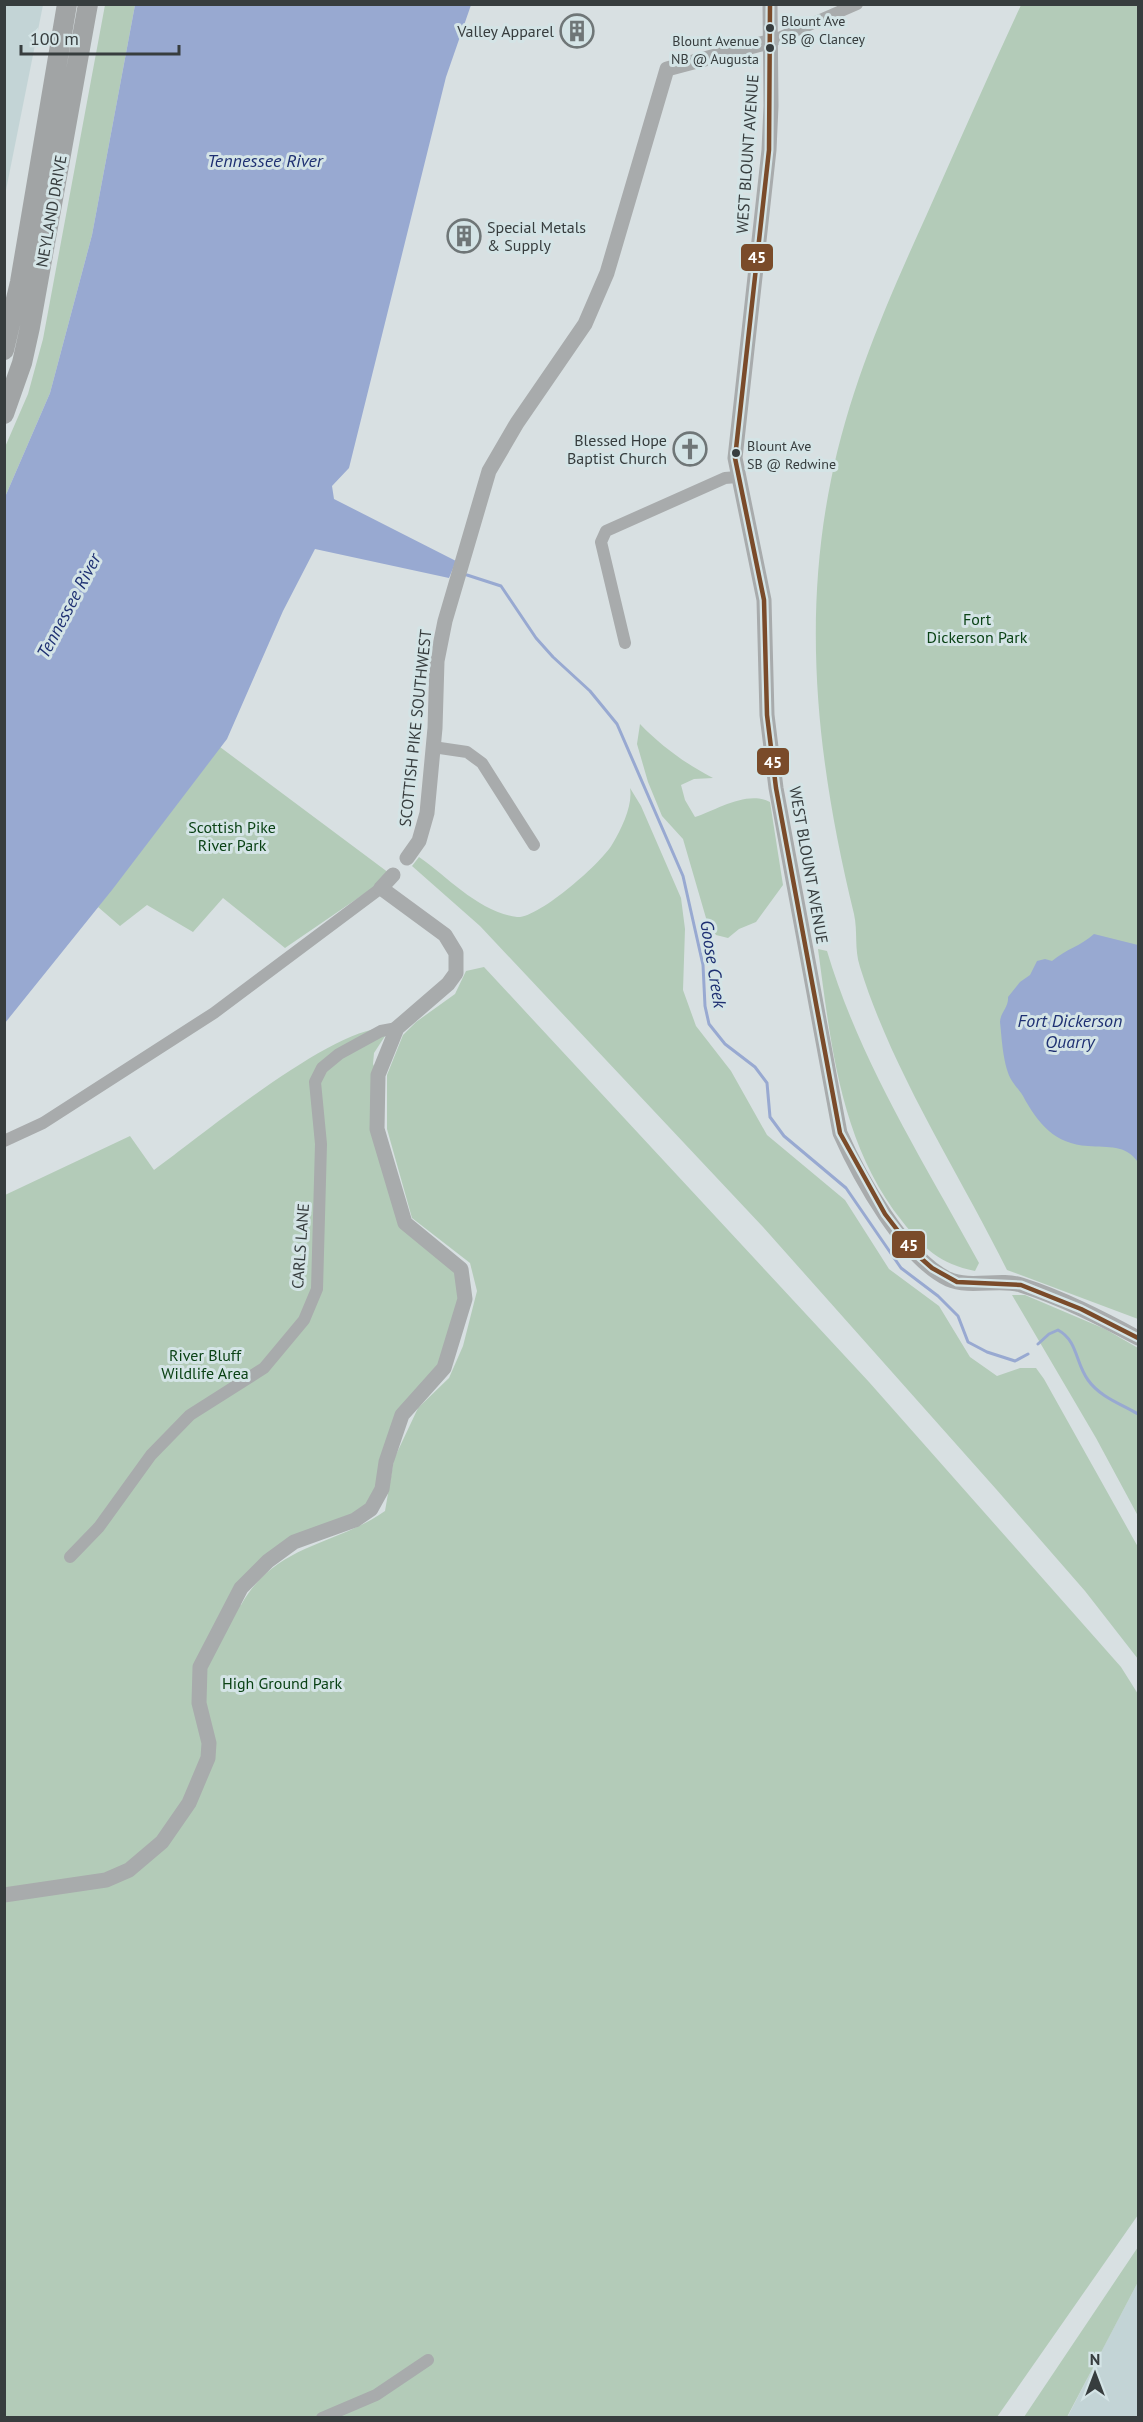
<svg xmlns="http://www.w3.org/2000/svg" width="1143" height="2422" viewBox="0 0 1143 2422" font-family="'PT Sans',sans-serif">
<rect width="100%" height="100%" fill="#d8e0e2"/>
<path fill="#c3d4d6" d="M5,4L43,5L5,195L4,5Z
M1138,2282V2417L1067,2418L1101,2352Z"/>
<path fill="#b3cbb8" d="M105,5H135L92,235L50,393L5,497V447L28,394L43,339Z
M1021,5H1138V1319L1007,1270C958,1171 893,1073 860,967C854,948 858,932 854,914C819,770 801,627 831,480C850,386 888,300 927,214C958,144 989,74 1021,5Z
M640,724C661,746 686,764 713,778L694,779L681,785L685,800L695,817C717,810 747,790 770,802L783,885L756,922L739,929L728,938L716,935L706,918L683,839L662,816L648,782L637,744Z
M220,747L389,873L377,885L285,948L223,898L193,932L147,905L120,926L98,907Z
M630,788L641,806L681,898L685,929L683,990L696,1026L731,1071L767,1135L845,1200L889,1269L939,1306L970,1357L997,1376L1020,1368H1036L1044,1379L1138,1547V1659L1085,1591L996,1489L763,1227L480,926L412,866L419,857C449,878 479,912 517,917C538,919 603,862 613,843C622,828 633,805 630,788Z
M818,949L827,951C860,1062 924,1162 979,1263L975,1271C940,1264 923,1248 902,1221C840,1143 831,1044 818,949Z
M484,967L869,1382L1121,1667L1138,1694V2215L997,2417L5,2418V1195L130,1136L154,1170C202,1135 331,1028 385,1028L387,1033L374,1053L373,1064L378,1075L377,1129L405,1223L461,1269L465,1299L444,1368L402,1415L386,1462L382,1489L371,1509L355,1520L294,1542L268,1561L241,1588L233,1606L241,1605C276,1543 333,1547 385,1511L394,1459L418,1408L449,1378L463,1346L477,1291L470,1263L412,1218L387,1129V1075L403,1035L416,1022L455,994L466,971Z
M1012,1295H1025L1105,1329L1138,1348V1516L1096,1438Z
M1138,2247V2282L1067,2417H1024Z"/>
<path fill="#98a9d1" d="M135,5H471L446,77L349,468L332,486L334,499L456,561L449,578L315,549L283,611L227,739L112,890L5,1023V497L50,393L92,235Z
M1094,934L1138,945V1162C1125,1144 1109,1148 1088,1146C1055,1144 1038,1124 1023,1096C1020,1091 1015,1086 1012,1081C1003,1066 1002,1040 1000,1022C1000,1013 1009,1007 1008,997L1020,982L1030,975L1037,961L1045,959L1052,961C1066,949 1081,946 1094,934Z"/>
<g fill="none" stroke-linecap="round" stroke-linejoin="round">
<path stroke="#98a9d1" stroke-width="3" d="M467,575L501,586L536,638L553,657L590,691L617,724L683,876L703,965L705,1006L709,1024L725,1044L755,1067L767,1083L770,1117L784,1136L846,1188L901,1268L938,1296L958,1316L968,1342L987,1352L1015,1361L1028,1354
M1038,1344L1049,1334L1058,1330C1078,1341 1075,1362 1088,1380C1100,1397 1121,1404 1138,1414"/>
<path stroke="#a8abac" stroke-width="12" d="M772,41L857,4
M625,643L601,542L606,531L725,478L737,477
M433,747L467,752L482,763L534,845
M4,1141L43,1123L214,1013L381,888
M70,1557L99,1527L151,1455L190,1415L264,1368L304,1320L317,1289L321,1144L315,1082L322,1068L339,1054L381,1031L397,1028
M322,2418L376,2395L428,2360"/>
<path stroke="#a8abac" stroke-width="15" d="M770,4L771,106L769,150L735,458L764,600L767,715L776,788L840,1133C859,1176 904,1258 948,1279C971,1289 999,1278 1021,1285C1062,1298 1101,1318 1138,1338
M407,858L419,841L427,813L435,728L437,661L445,621L489,471L517,423L585,324L607,273L667,69L772,41
M4,1895L106,1880L129,1870L162,1842L189,1803L208,1758L209,1743L199,1703L200,1667L241,1588L268,1561L294,1542L355,1520L371,1509L382,1489L386,1462L402,1415L444,1368L465,1299L461,1269L405,1223L377,1129L378,1075L397,1028L448,984L456,973V953L445,935L381,888L393,875"/>
<path stroke="#a1a4a5" stroke-width="20" d="M4,350L20,282L67,4
M4,414L22,363L30,327L88,4"/>
<g stroke="#d4e4e6" stroke-width="9">
<path id="bus-1" d="M770,4L769,150L735,458L764,600L767,715L776,788L840,1133L885,1214L915,1253L932,1268L957,1282L1021,1285L1081,1309L1138,1338"/>
</g>
<use href="#bus-1" stroke="#7a4b2a" stroke-width="4.5"/>
</g>
<defs>
<g id="building-ring" transform="scale(1.725)"><circle r="9.5" fill="#d4e4e6" stroke="#6f7677" stroke-width="1.5"/><path d="M-4-6H4V6H1V3H-1V6H-4ZM-2.5-4.3h1.7v1.8h-1.7ZM.8-4.3h1.7v1.8H.8ZM-2.5-1h1.7V.8h-1.7ZM.8-1h1.7V.8H.8Z" fill="#6f7677"/></g>
<g id="church-ring" transform="scale(1.725)"><circle r="9.5" fill="#d4e4e6" stroke="#6f7677" stroke-width="1.5"/><path d="M-1.2-6h2.4v3.5h3.3v2.4h-3.3V6h-2.4V-.1h-3.3v-2.4h3.3Z" fill="#6f7677"/></g>
</defs>
<g fill-rule="evenodd">
<use href="#building-ring" x="577" y="31"/>
<use href="#building-ring" x="464" y="236"/>
<use href="#church-ring" x="690" y="449"/>
</g>
<g fill="#373d3e" stroke="#d4e4e6" stroke-width="2">
<circle cx="770" cy="28" r="5"/>
<circle cx="770" cy="48" r="5"/>
<circle cx="736" cy="453" r="5"/>
</g>
<g text-anchor="middle" stroke-width="6" stroke-linejoin="round" paint-order="stroke">
<g font-size="14" fill="#373d3e" stroke="#d4e4e6" text-anchor="start">
<text x="781" y="26">Blount Ave<tspan x="781" dy="18">SB @ Clancey</tspan></text>
<text x="759" y="46" text-anchor="end">Blount Avenue<tspan x="759" dy="18">NB @ Augusta</tspan></text>
<text x="747" y="451">Blount Ave<tspan x="747" dy="18">SB @ Redwine</tspan></text>
</g>
<g font-size="16" fill="#373d3e" stroke="#d4e4e6" text-anchor="end">
<text x="554" y="37">Valley Apparel</text>
<text x="487" y="233" text-anchor="start">Special Metals<tspan x="487" dy="18">&amp; Supply</tspan></text>
<text x="667" y="446">Blessed Hope<tspan x="667" dy="18">Baptist Church</tspan></text>
</g>
<g font-size="16" fill="#373d3e" stroke="#d4e4e6">
<text transform="translate(747 154) rotate(-86)" y="6">WEST BLOUNT AVENUE</text>
<text transform="translate(51 211) rotate(-80)" y="6">NEYLAND DRIVE</text>
<text transform="translate(415 728) rotate(-84)" y="6">SCOTTISH PIKE SOUTHWEST</text>
<text transform="translate(809 865) rotate(80)" y="6">WEST BLOUNT AVENUE</text>
<text transform="translate(300 1246) rotate(-86)" y="6">CARLS LANE</text>
</g>
<g font-size="16" fill="#0a4215" stroke="#d4e4e6">
<text x="977" y="625">Fort<tspan x="977" dy="18">Dickerson Park</tspan></text>
<text x="232" y="833">Scottish Pike<tspan x="232" dy="18">River Park</tspan></text>
<text x="205" y="1361">River Bluff<tspan x="205" dy="18">Wildlife Area</tspan></text>
<text x="282" y="1689">High Ground Park</text>
</g>
<g font-size="18" font-style="italic" fill="#1e3072" stroke="#d4e4e6">
<text x="265" y="167">Tennessee River</text>
<text transform="translate(69 606) rotate(-62)" y="6">Tennessee River</text>
<text transform="translate(713 964) rotate(81)" y="6">Goose Creek</text>
<text x="1070" y="1027">Fort Dickerson<tspan x="1070" dy="21">Quarry</tspan></text>
</g>
</g>
<g stroke="#d4e4e6" stroke-width="2">
<rect x="740" y="243" width="34" height="29" rx="6" fill="#7a4b2a"/>
<rect x="756" y="747" width="34" height="29" rx="6" fill="#7a4b2a"/>
<rect x="891" y="1230" width="35" height="29" rx="6" fill="#7a4b2a"/>
</g>
<g font-size="16" text-anchor="middle" font-weight="bold" fill="#fff">
<text x="757" y="263">45</text>
<text x="773" y="768">45</text>
<text x="909" y="1251">45</text>
</g>
<rect width="1143" height="2422" fill="none" stroke="#373d3e" stroke-width="12"/>
<g transform="translate(1095 2374)" stroke="#d4e4e6" stroke-width="4.5" paint-order="stroke">
<path d="M0-4.5L10 22L0 15L-10 22Z" fill="#373d3e"/>
<text y="-9" font-size="16" font-weight="bold" text-anchor="middle" fill="#373d3e">N</text>
</g>
<path d="M21 45v9h158v-9" fill="none" stroke="#373d3e" stroke-width="3"/>
<text x="30" y="45" font-size="18" fill="#373d3e" stroke="#d4e4e6" stroke-width="4.5" paint-order="stroke">100 m</text>
</svg>
